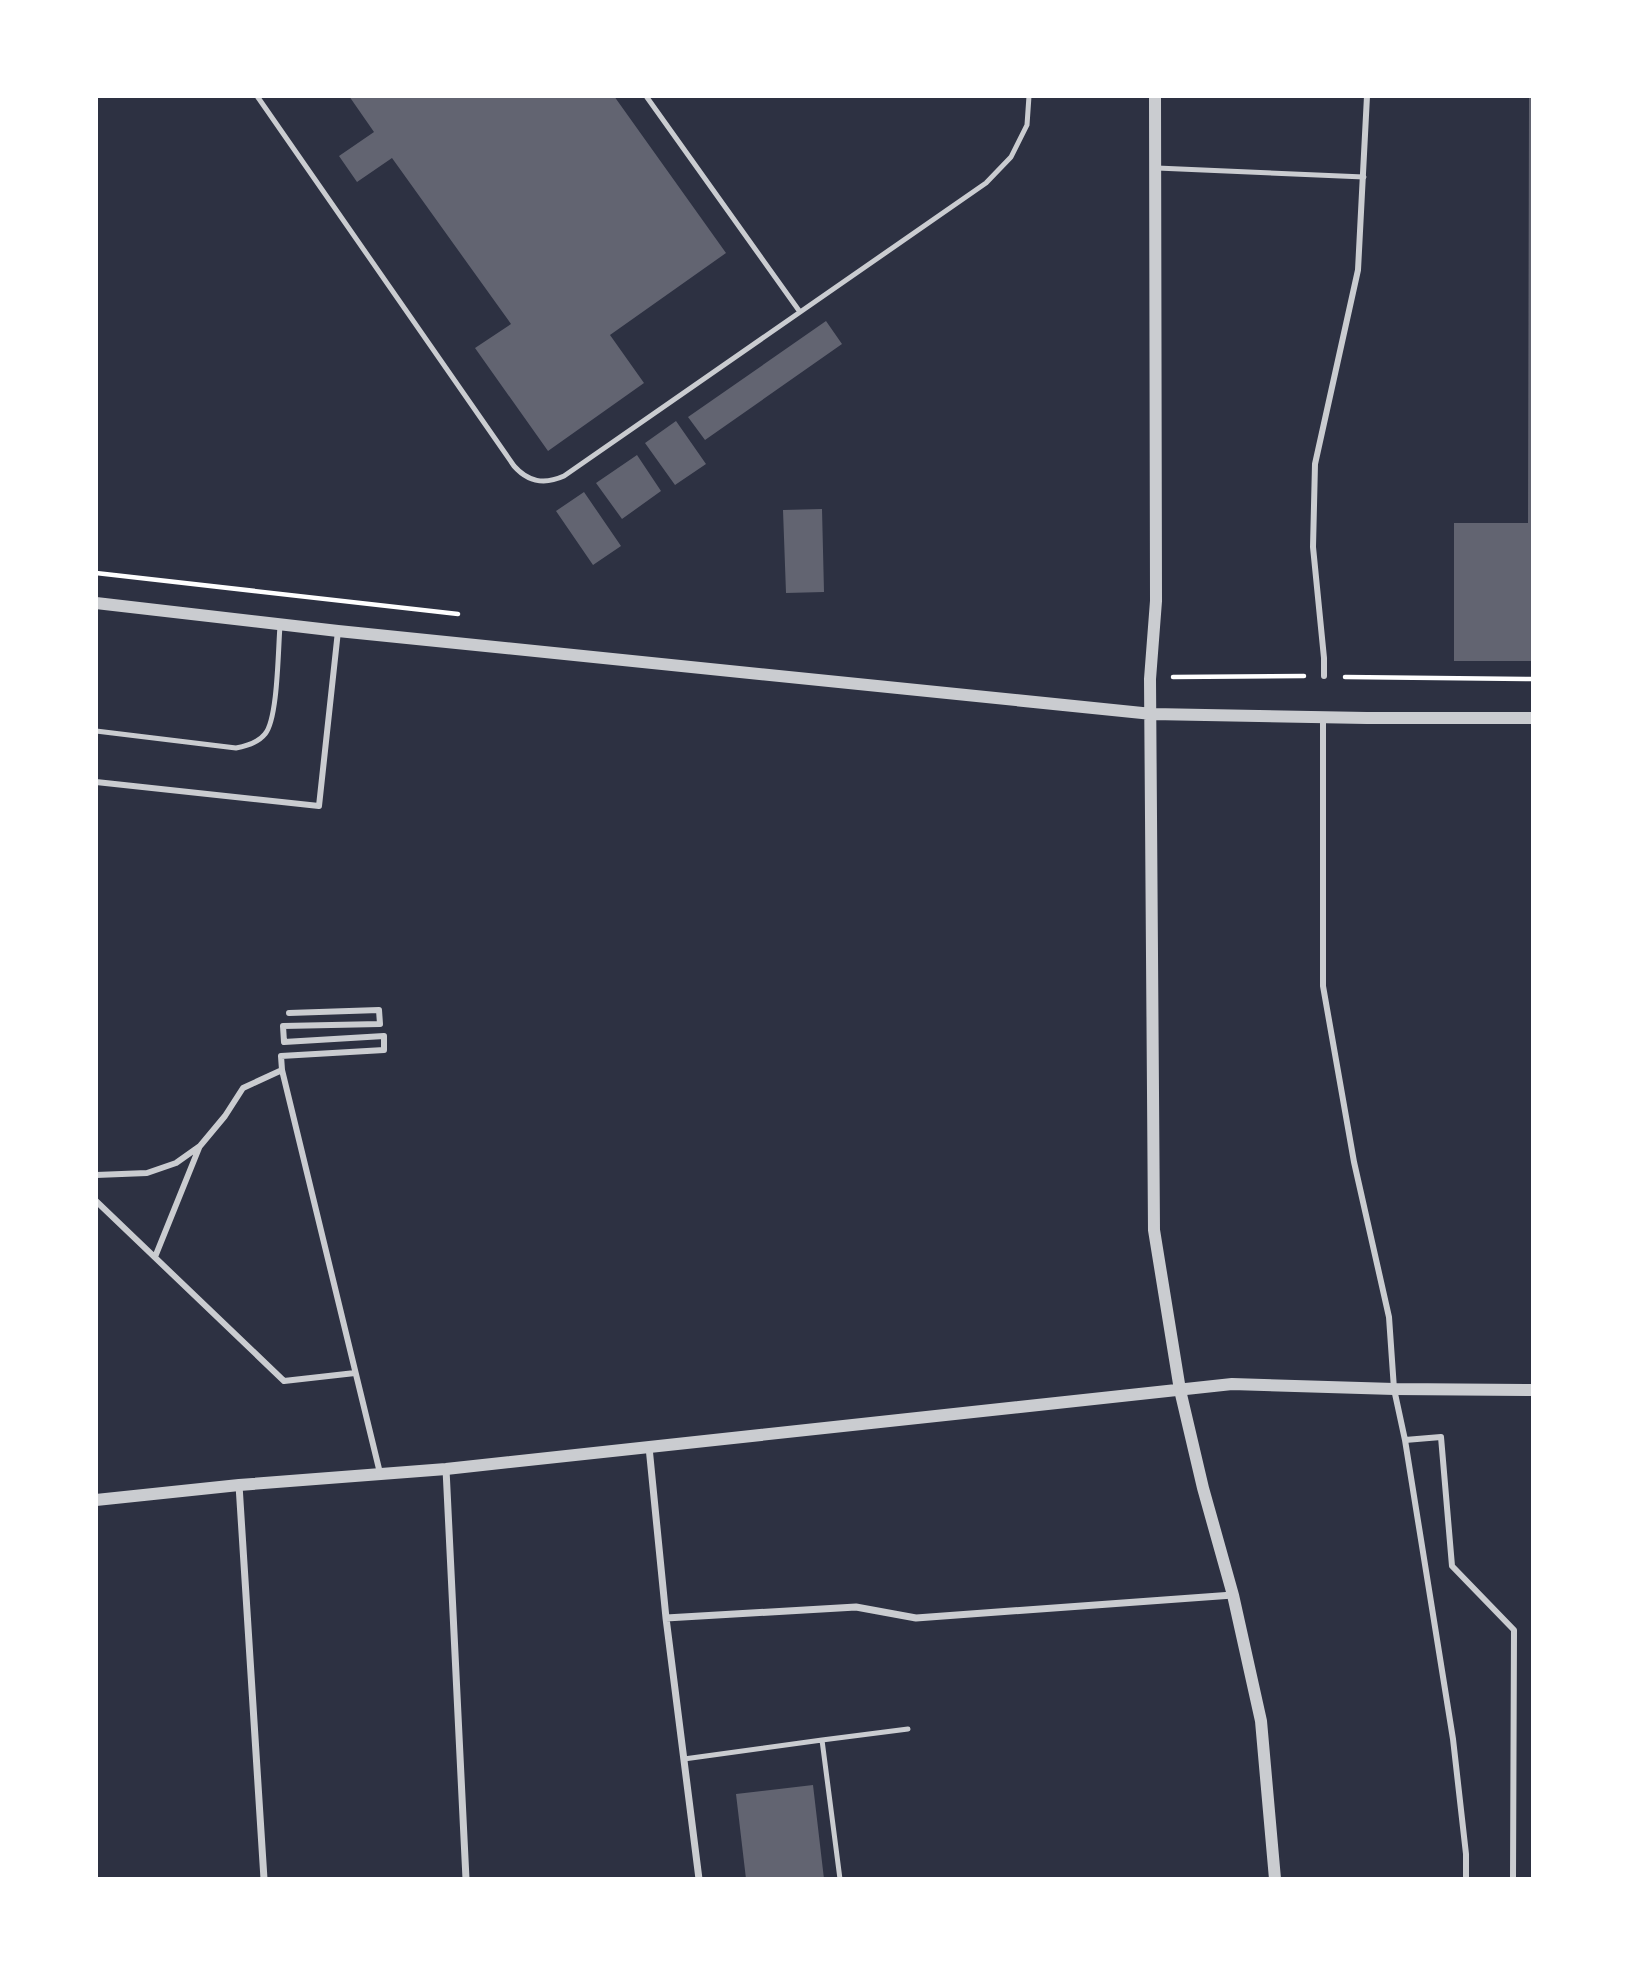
<svg xmlns="http://www.w3.org/2000/svg" width="1629" height="1975" viewBox="0 0 1629 1975" font-family="'IBM Plex Serif',serif">
<rect width="100%" height="100%" fill="#2d3142"/>
<path fill="#626471" d="M349,96H614L726,253L610,335L644,383L548,451L475,348L511,324L392,158L357,182L339,156L374,132Z
M1529,96H1533V661H1454V523H1528Z
M826,321L842,344L705,440L688,417Z
M676,421L706,464L675,485L645,443Z
M637,455L661,491L622,519L596,483Z
M584,492L621,546L593,565L556,511Z
M822,509L824,592L786,593L783,510Z
M813,1785L824,1879H746L736,1794Z"/>
<g fill="none" stroke-linecap="round" stroke-linejoin="round">
<path stroke="#fff" stroke-width="4.5" d="M96,573L458,614
M1173,677L1304,676
M1345,677L1533,679"/>
<path stroke="#caccd0" stroke-width="5" d="M257,96L514,466C528,482 544,485 564,476L986,183L1011,157L1027,125L1029,96
M646,96L800,312
M1157,168L1364,177
M96,731L236,748C247,746 258,743 265,734C278,719 278,649 280,626
M822,1740L908,1729
M684,1759L822,1740L840,1879"/>
<path stroke="#caccd0" stroke-width="6" d="M1324,676V658L1313,547L1315,464L1358,270L1367,96
M1323,717V986L1354,1162L1389,1317L1394,1389L1405,1440L1453,1739L1466,1854V1879
M96,782L319,806L338,631
M289,1013L379,1010L380,1024L283,1026L284,1042L384,1036V1050L281,1056L282,1070L380,1473
M96,1175L147,1173L176,1163L200,1146L225,1116L243,1088L282,1070
M96,1201L284,1381L355,1373
M155,1257L199,1148
M1405,1440L1441,1437L1452,1566L1514,1630L1513,1879"/>
<path stroke="#caccd0" stroke-width="7" d="M649,1447L666,1618L699,1879
M446,1469L466,1879
M239,1485L264,1879
M666,1618L856,1607L916,1618L1233,1595"/>
<path stroke="#caccd0" stroke-width="12" d="M1155,96L1156,601L1150,679L1154,1230L1180,1390L1203,1488L1233,1595L1261,1721L1275,1879
M96,603L338,631L1152,714L1367,718H1533
M96,1500L239,1485L446,1469L1232,1384L1394,1389L1533,1390"/>
</g>
<rect width="1629" height="1975" fill="none" stroke="#ffffff" stroke-width="196"/>
</svg>
